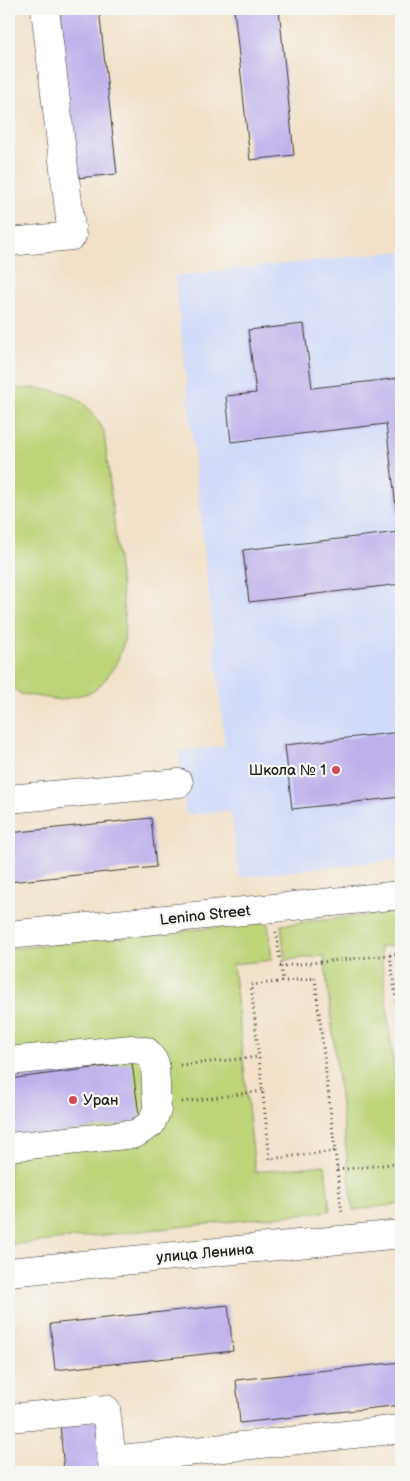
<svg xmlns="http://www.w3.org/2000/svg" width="410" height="1481" viewBox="0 0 410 1481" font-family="'Balsamiq Sans',sans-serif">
<rect width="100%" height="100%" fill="#f6f6f2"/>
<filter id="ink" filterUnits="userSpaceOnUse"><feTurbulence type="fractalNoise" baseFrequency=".02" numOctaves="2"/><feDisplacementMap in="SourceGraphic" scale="10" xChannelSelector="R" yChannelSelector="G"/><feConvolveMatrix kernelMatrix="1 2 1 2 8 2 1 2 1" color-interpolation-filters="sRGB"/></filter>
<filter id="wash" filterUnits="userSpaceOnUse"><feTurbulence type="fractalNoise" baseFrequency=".0096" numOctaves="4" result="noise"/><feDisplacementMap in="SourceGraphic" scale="20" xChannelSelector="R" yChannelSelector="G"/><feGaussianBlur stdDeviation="1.12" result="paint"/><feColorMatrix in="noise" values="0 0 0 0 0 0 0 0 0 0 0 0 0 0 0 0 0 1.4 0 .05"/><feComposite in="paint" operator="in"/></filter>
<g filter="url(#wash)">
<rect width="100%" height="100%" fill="#f2e1c8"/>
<path fill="#d0daf9" d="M401,251V859L239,877L231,811L186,815L178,751L225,746L175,276Z"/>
<path fill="#bdd479" stroke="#6c784a" d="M34,388C72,392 84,397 104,431L125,622L124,642L117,662L106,679L93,692L60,700L21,694L9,685V392L17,389Z
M401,911V944L380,947L401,1130V1204L353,1210L324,956L285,960L281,925Z
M268,922L272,960L233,964L255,1172L325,1165L330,1211L9,1245V949Z"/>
<g id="blocks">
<path fill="#beb0eb" d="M59,9H99L117,174L77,178Z
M234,9H279L294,155L250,160Z
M304,324L312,388L401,378V584L249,602L243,550L399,532L386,424L231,442L226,396L256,393L248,330Z
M401,732V797L292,809L285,745Z
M151,818L156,867L9,882V833Z
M132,1063L140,1122L11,1139L9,1125V1079Z
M228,1305L233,1351L55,1370L50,1324Z
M401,1362V1405L240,1423L236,1380Z
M103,1420L107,1472H64L60,1424Z"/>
</g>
</g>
<g filter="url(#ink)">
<use href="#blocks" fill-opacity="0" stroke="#3c3a36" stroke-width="1"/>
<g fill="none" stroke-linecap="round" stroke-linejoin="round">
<g stroke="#3c3a36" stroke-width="29">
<path id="minor" d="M9,242L72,236L45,9
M9,799L179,783
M9,935L401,895
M9,1061L132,1049L146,1051L155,1063L157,1110L151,1124L135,1134L9,1147
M9,1272L401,1234
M9,1418L106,1409L112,1460
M113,1472L112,1460L401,1429"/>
</g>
<path stroke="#3c3a36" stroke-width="3" stroke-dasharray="1 4" stroke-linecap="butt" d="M398,920L401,951
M276,932L283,981
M390,955L401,1034
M280,966L401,954
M315,978L335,1151L270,1159L251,985Z
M180,1065L259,1057
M182,1102L263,1091
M335,1151L342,1215
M337,1170L401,1163"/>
<use href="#minor" stroke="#fff" stroke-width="28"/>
</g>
</g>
<g fill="#d1495b" stroke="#f6f6f2" stroke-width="2">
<circle cx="336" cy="770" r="5"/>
<circle cx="73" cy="1100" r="5"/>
</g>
<g text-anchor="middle" stroke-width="4.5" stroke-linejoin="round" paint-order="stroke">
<g font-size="15" fill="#1c1c1c" stroke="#f6f6f2" text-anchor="end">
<text x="326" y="775">Школа № 1</text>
<text x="83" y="1105" text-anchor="start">Уран</text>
</g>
<g font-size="15" fill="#1c1c1c" stroke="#f6f6f2">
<text transform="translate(205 915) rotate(-6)" y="5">Lenina Street</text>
<text transform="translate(205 1253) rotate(-5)" y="5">улица Ленина</text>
</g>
</g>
<rect width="410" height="1481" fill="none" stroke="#f6f6f2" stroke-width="30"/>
</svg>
